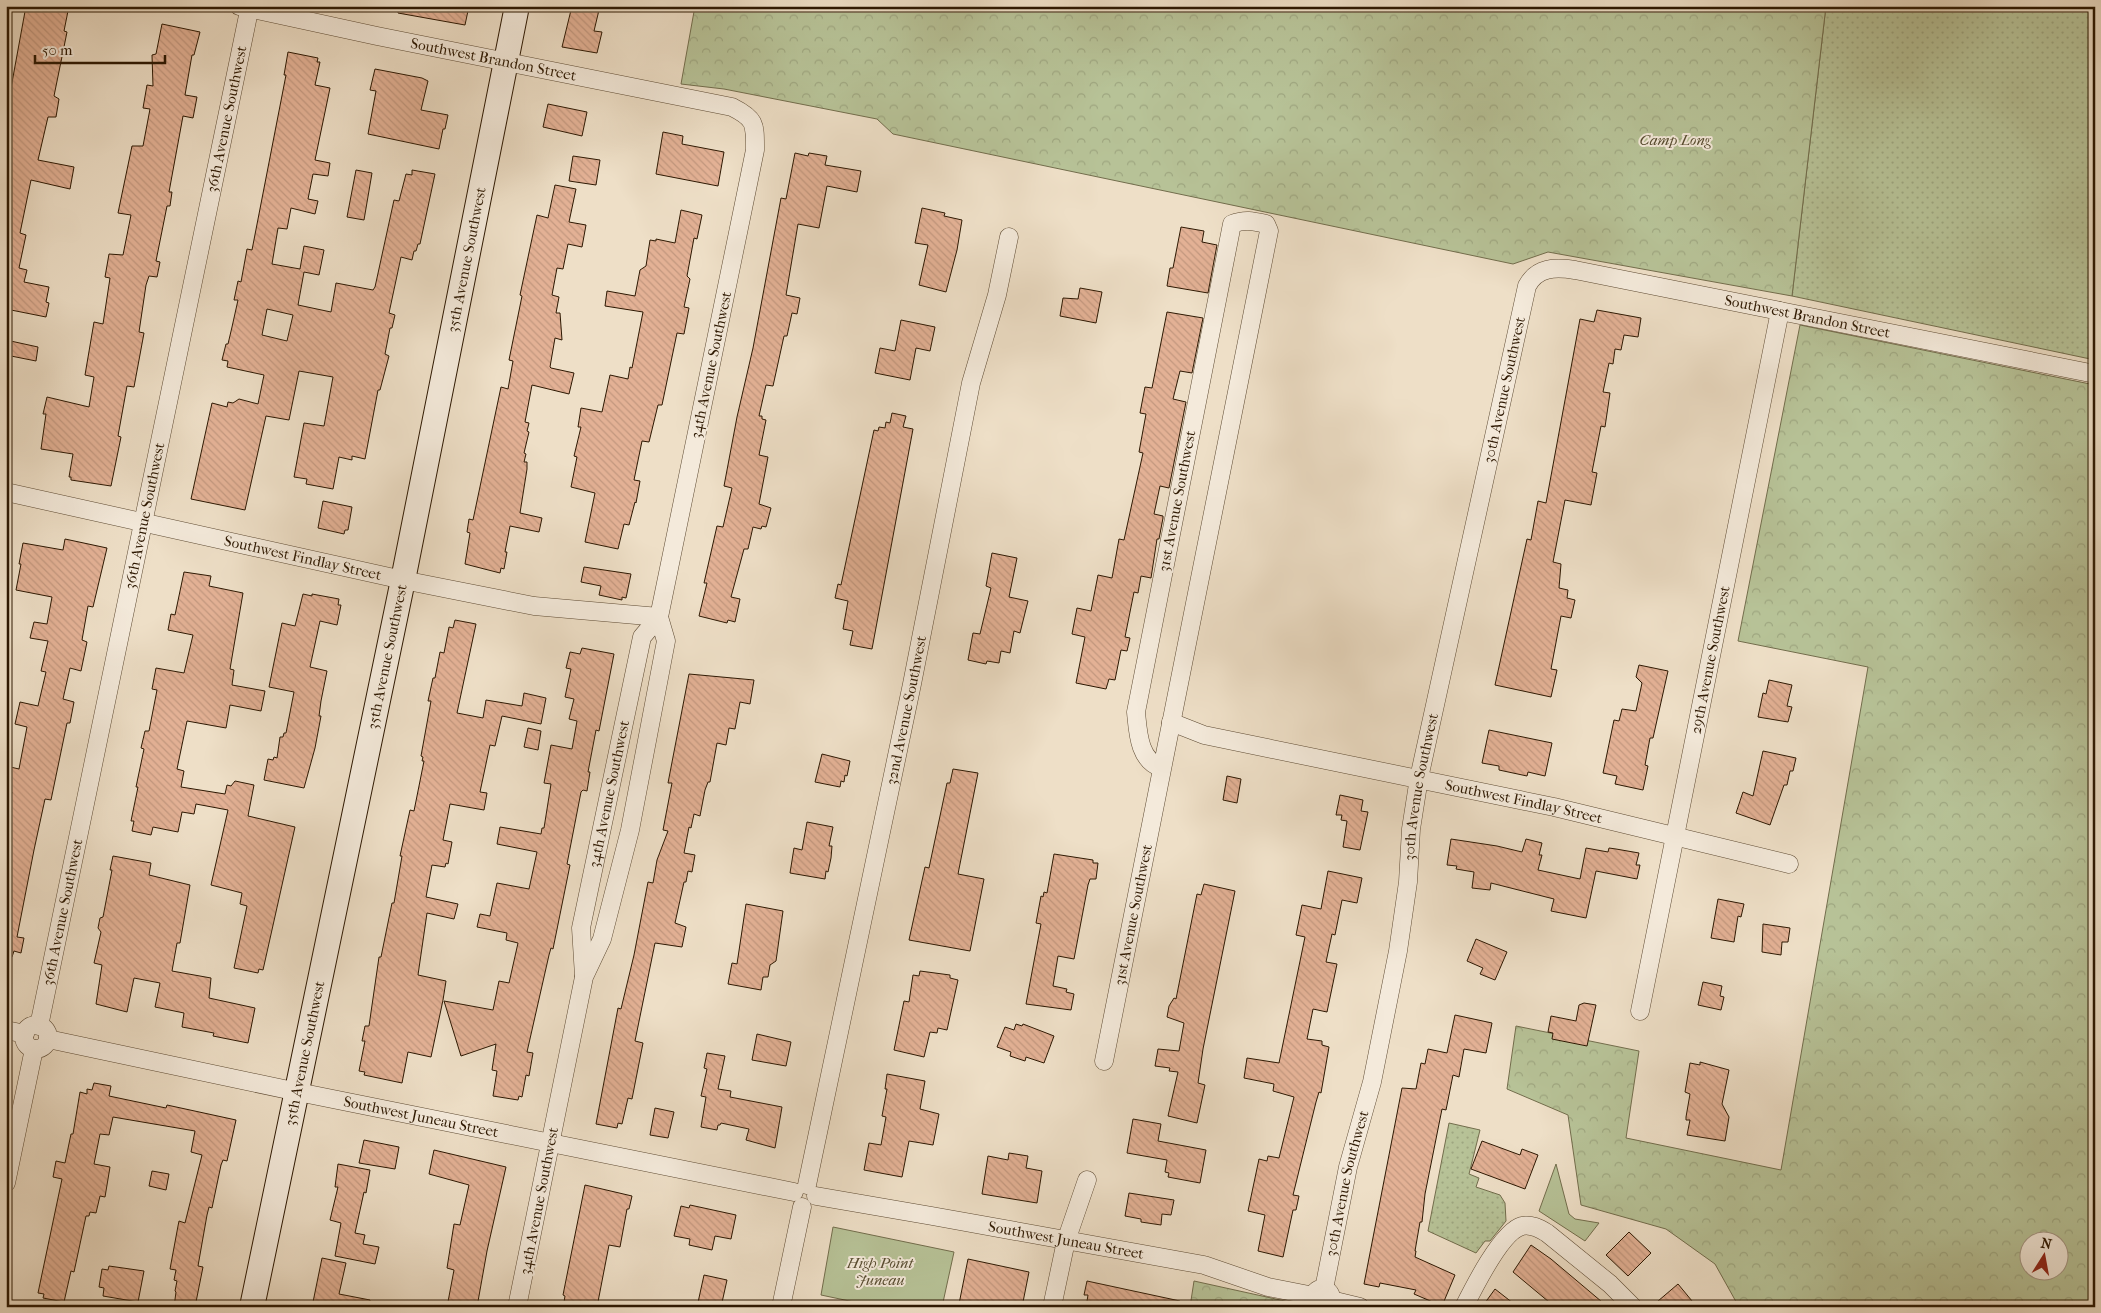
<svg xmlns="http://www.w3.org/2000/svg" width="2101" height="1313" viewBox="0 0 2101 1313" font-family="'IM FELL French Canon',serif">
<defs>
<pattern id="grass-dots" width="8" height="8" patternUnits="userSpaceOnUse" patternTransform="scale(1.25)"><rect width="8" height="8" fill="#b7c297"/><path d="M2 2h.1M6 6h.1" fill="none" stroke="#9ea680" stroke-width="1.8" stroke-linecap="round"/></pattern>
<pattern id="forest-crowns" width="20" height="18" patternUnits="userSpaceOnUse" patternTransform="scale(1.25)"><rect width="20" height="18" fill="#b7c297"/><path d="M2 6a3 3 0 1 1 6 0M12 15a3 3 0 1 1 6 0" fill="none" stroke="#9ea680"/></pattern>
<pattern id="building-back-hatch" width="6" height="6" patternUnits="userSpaceOnUse" patternTransform="scale(1.25)"><rect width="6" height="6" fill="#e3b195"/><path d="M-1 5l2 2M0 0l6 6M5-1l2 2" fill="none" stroke="#c3987f"/></pattern>
</defs>
<rect width="100%" height="100%" fill="#eedfc7"/>
<filter id="stains"><feTurbulence type="fractalNoise" baseFrequency=".004" numOctaves="4"/><feColorMatrix values="0 0 0 0 .2 0 0 0 0 .09 0 0 0 0 .02 0 0 0 .5 -.17"/></filter>
<radialGradient id="worn" r=".72"><stop offset=".6" stop-color="#630" stop-opacity="0"/><stop offset="1" stop-color="#630" stop-opacity=".3"/></radialGradient>
<path fill="url(#grass-dots)" stroke="#726d4c" d="M1826,6H2095V360L1792,296Z
M1449,1123L1480,1130L1469,1174L1479,1178L1476,1187L1500,1195L1505,1203L1506,1221L1490,1241H1485L1476,1253L1428,1231Z"/>
<path fill="url(#forest-crowns)" stroke="#726d4c" fill-rule="evenodd" d="M695,6H1826L1792,296L1548,252L1513,264L893,134L877,119L724,89L681,84Z
M1800,325L2095,385V1307H1739L1715,1264L1666,1229L1581,1205L1568,1115L1507,1089L1516,1026L1639,1051L1626,1138L1781,1170L1868,667L1738,641ZM2028,1240H2058V1270H2028Z
M1194,1281L1312,1307H1190Z"/>
<path fill="#b7c297" stroke="#726d4c" d="M1556,1164L1569,1214L1575,1219L1599,1223L1585,1241L1539,1211Z
M833,1227L954,1252L942,1307H878L821,1295Z"/>
<path fill="url(#building-back-hatch)" stroke="#2d1802" fill-rule="evenodd" d="M26,6H69L64,31L67,32L54,96L59,99L56,117H48L38,160L74,167L70,189L31,180L20,233L26,235L19,268L27,270L24,282L49,287L46,302L49,303L46,317L6,309V99L8,88H11Z
M398,6H469L465,25L398,13Z
M572,6H597L596,10H599L594,31L602,32L597,53L562,47Z
M162,24L200,32L194,55H192L185,95L197,97L193,118L183,116L169,192H172L170,206H167L156,261L160,262L157,277L149,276L146,285L139,332L144,333L134,387L127,386L118,436L121,437L111,486L71,480V477H69L73,454L41,449L46,414H43L47,397L89,407L94,377L85,375L94,322L103,324L110,278L105,277L109,254L123,255L131,215L118,213L132,146H143L150,109L143,108L147,85L153,86L152,55L156,54Z
M288,52L318,58L317,62H320L315,85L330,88L315,160L330,163L328,176L313,174L308,199L318,201L315,214L291,208L287,229L278,228L272,264L300,269L304,246L324,250L319,275L304,272L298,305L331,312L336,283L373,290L375,287L394,200L399,201L406,174L412,175V170L435,174L420,244H418L416,251H414L412,260L401,257L389,313L395,315L392,328H390L385,354L389,356L380,390H378L365,459L352,456V460L339,457L333,489L306,484L307,479L294,477L304,423L324,426L333,377L299,371L289,420L266,416L245,510L191,499L212,403L227,407L228,402L233,403L239,399L258,404L264,375L227,367L228,361L222,360L226,344H228L232,327L238,300H234L238,281L241,282L247,249L252,250L286,75H284ZM267,309L293,315L287,341L262,335Z
M375,69L422,78L428,81L421,110L448,115L445,129H443L439,149L368,134L376,91L370,90Z
M548,104L587,112L582,136L543,127Z
M663,132L683,136L682,144L724,152L718,186L656,174Z
M795,153L808,156L809,153L827,156L825,165L861,171L857,192L827,186L819,228L798,224L786,295L800,298L797,314L792,313L787,336H784L773,386L766,385L759,416H762V419L766,420L759,455L768,457L759,504L771,508L766,527L762,526L761,529L753,527L748,549H744L731,597L740,599L735,622L728,620L727,623L699,616L707,583H704L717,526L723,527L732,488L724,486L737,417L753,348L781,198L786,199Z
M573,156L600,160L596,185L569,181Z
M356,170L372,173L364,220L347,217Z
M555,185L576,189L569,222L586,225L582,247L568,244L563,269L557,268L552,295L559,297L556,313H560L562,340L555,338L550,367L551,368L574,373L569,394L532,385L525,422L529,423L527,431L529,432L524,453L526,454L524,462H527V469L520,513L542,518L539,532L510,526L505,552H507L504,569L501,568L500,573L465,564L470,533L467,532L469,519L473,520L501,387L508,389L513,361L509,360L522,296L520,295L537,215L548,218Z
M922,208L945,213L944,216L962,220L957,250L946,292L919,285L928,245L915,243Z
M681,210L702,215L697,239L694,238L687,276L690,279L684,307L689,308L684,334L677,333L662,405H658L649,442L642,441L634,480L640,481L636,503L635,502L629,525L624,524L618,549L585,542L595,493L571,487L577,457L574,456L581,427H578L581,408L602,412L610,375L628,379L630,367L632,368L643,312L605,306L607,291L635,296L640,270L646,266L650,240L656,241V239L675,243Z
M1181,227L1204,231L1202,242L1217,245L1208,293L1167,286L1170,268H1173Z
M1080,288L1102,292L1096,323L1060,316L1063,298L1078,299Z
M1597,310L1641,318L1638,337L1624,335L1621,350L1615,349L1613,364L1609,363L1603,392L1610,393L1605,427L1601,426L1592,472L1597,473L1591,505L1565,500L1553,562L1561,564L1559,588L1568,590L1567,598L1575,600L1571,618L1561,616L1551,669L1557,670L1551,697L1495,685L1527,539L1531,540L1538,501L1546,503L1580,319L1594,322Z
M1167,312L1203,318L1192,373L1180,371L1173,399L1186,402L1169,488L1160,486L1154,514L1163,516V518L1159,539H1157L1151,578L1141,576L1138,593L1134,592L1125,637L1130,638L1127,651L1121,650L1115,680L1109,679L1106,689L1076,683L1085,637L1072,634L1077,608L1091,611L1098,575L1112,578L1119,539L1124,540L1143,453L1139,452L1146,414L1140,413L1145,387L1152,388Z
M901,320L935,327L930,351L916,348L910,380L875,373L880,348L895,351Z
M6,340L38,347L36,361L6,355Z
M892,413L906,416L903,427L913,429L872,649L850,645L853,631L843,629L848,601L835,598L838,584L841,585L874,430L878,431L879,427L885,428L886,422L890,423Z
M323,501L352,507L348,530H345L344,534L318,528Z
M65,539L107,548L93,607L88,606L82,640L87,642L81,671L70,668L63,699L74,702L70,723H67L51,800L45,799L34,850L17,937L24,938L21,953L14,951L12,957L6,956V818L12,792L6,790V766L19,769L27,727L15,724L20,702L38,706L46,672L41,671L48,641L30,638L34,622L47,624L52,597L16,590L21,564H19L23,543L63,550Z
M992,553L1017,558L1009,597L1028,601L1020,633L1014,631L1010,653L1001,651L999,663L987,661L986,664L968,660L973,633L980,634L991,588L986,586Z
M584,567L631,574L626,598L622,597V600L599,595L601,586L581,582Z
M184,572L211,576L209,586L243,593L230,669L234,670L232,685L265,691L261,711L230,705L226,728L187,721L177,769L184,771L181,787L225,794L227,785L231,786L235,781L254,785L248,816L295,827L263,970L259,969L258,973L234,968L247,906L240,904L242,893L211,885L228,810L196,804L194,814L182,812L178,832L153,827L151,835L132,831L134,821H131L138,787H136L144,749L141,748L145,731H149L157,690L152,689L156,668L184,673L193,635L168,630L171,614L175,615Z
M303,594L312,596V594L339,599L338,605H341L337,625L320,621L310,667L327,671L321,701L319,716H321L315,748L304,788L264,780L268,759L273,760L274,757L277,758L280,737H283L284,733H286L294,692L269,687L282,623L295,626Z
M455,620L476,624L457,713L483,718L486,700L522,706L524,693L546,698L541,724L502,716L495,746L490,745L480,792L487,793L484,810L450,804L443,840L452,842L448,864L446,863L445,867L432,865L426,897L458,904L454,919L427,913L418,975L446,981L443,1000L431,1057L408,1052L402,1083L364,1075L365,1072L359,1071L365,1041H362L365,1026H369L379,957H381L392,903H394L402,856H400L410,810L414,811L424,761H422L423,757L421,756L431,701H428L433,678H435L440,652L444,653L449,627L453,628Z
M582,648L614,654L599,731L596,730L588,772H590L587,791L583,790L581,792L567,864L570,865L553,949L551,948L549,955L527,1052L533,1053L529,1076L526,1075L522,1097L519,1096L518,1100L493,1096L497,1071L492,1070L496,1044L461,1056L444,1001L493,1010L499,981L509,983L518,943L506,940L507,933L477,927L480,914L490,916L497,883L529,889L537,852L497,844L500,827L541,834L542,828H544L551,784L544,783L551,745L572,749L577,721L569,719L574,699L565,697L571,669L566,668L570,652L580,654Z
M1639,665L1668,671L1653,738H1650L1645,765L1648,766L1643,790L1615,784L1617,776L1603,773L1614,720L1619,721L1622,709L1636,711L1642,683L1636,677Z
M689,674L754,680L750,704L740,702L735,729L729,728L726,745L717,743L710,782H708L705,790L700,816L694,814L691,828L689,827L684,853L695,855L692,872L688,871L686,882H684L675,923L686,927L682,947L655,943L635,1041L643,1043L632,1099L628,1098L622,1124L618,1123L617,1128L596,1124L618,1008L621,1009L634,955L648,882L653,883L657,860L668,831L663,830L672,783H668Z
M1769,680L1792,685L1787,706L1792,707L1788,722L1758,717L1763,693L1766,694Z
M528,728L541,731L538,750L524,747Z
M1489,730L1552,743L1545,776L1528,772L1527,776L1499,770V766L1482,763Z
M1763,751L1796,758L1793,771H1790L1787,785H1784L1770,825L1736,813L1743,792L1753,796Z
M822,754L850,761L847,776L845,775L844,782L841,781L840,787L815,782Z
M953,769L978,773L958,874L984,879L970,951L909,940L925,867L929,868L947,783H950Z
M1227,776L1241,779L1237,803L1223,800Z
M1340,795L1363,800L1361,811L1368,812L1360,850L1343,847L1347,821L1341,820L1342,815H1336Z
M807,822L833,827L829,846H832L831,858L828,872L826,871L825,879L790,873L794,848L802,850Z
M1451,839L1497,846L1522,852L1526,839L1542,843L1539,855H1542L1538,870L1580,879L1586,848L1608,852L1609,848L1616,849L1639,853L1636,865H1640L1637,879L1596,871L1586,918L1551,911L1554,899L1491,883L1490,890L1472,888L1474,872L1456,869L1457,866L1447,865Z
M1054,854L1093,860V863H1098L1096,879H1090L1088,885L1074,959L1058,956L1053,986L1067,989L1066,992L1074,994L1071,1010L1026,1004L1041,924L1036,923L1041,896L1043,897L1044,892L1047,893Z
M113,856L151,863L149,875L190,885L180,943H177L172,971L211,978L209,998L255,1008L248,1043L213,1036L214,1033L182,1027L184,1013L155,1007L160,983L134,978L127,1012L96,1004L102,965L94,963L101,932L98,928L100,918L103,917L112,870H110Z
M1328,871L1362,878L1357,903L1342,900L1335,935L1332,934L1326,962L1337,964L1327,1012L1313,1009L1307,1039L1322,1041V1045L1329,1047L1321,1093L1319,1092L1316,1102L1293,1195L1299,1196L1296,1210H1293L1283,1257L1258,1251L1265,1215L1248,1211L1259,1159L1267,1161L1268,1156L1279,1158L1294,1097L1273,1091L1274,1084L1244,1078L1247,1058L1279,1063L1305,937L1296,935L1302,905L1321,909Z
M1204,884L1235,891L1203,1049L1198,1083L1205,1085L1197,1123L1168,1116L1178,1072L1169,1071L1170,1068L1155,1066L1158,1049L1179,1051L1184,1023L1167,1017L1169,1006L1174,998L1176,999L1197,894L1201,895Z
M1718,899L1744,904L1741,917L1738,916L1734,942L1711,938Z
M746,904L783,911L776,961L770,965L768,977H763L761,990L728,984L732,963L737,964Z
M1763,924L1790,928L1788,942H1782L1781,955L1762,952Z
M1476,939L1507,952L1495,980L1480,974L1483,968L1467,961Z
M920,971L950,975V978L958,980L947,1030L938,1028L937,1033L930,1032L924,1057L894,1050L904,1001L909,1002L913,975L919,976Z
M1703,982L1722,986L1720,996L1724,997L1721,1010L1698,1005Z
M1584,1003L1596,1005L1587,1046L1552,1039L1553,1033L1548,1032L1551,1016L1576,1021L1579,1005Z
M1455,1015L1492,1023L1486,1053L1464,1049L1459,1077L1453,1075L1446,1110L1442,1109L1425,1194L1422,1222H1420L1415,1251H1416L1415,1257L1455,1275L1442,1306L1414,1294L1416,1290L1380,1283L1379,1287L1364,1284L1402,1088L1416,1089L1421,1063L1425,1064L1428,1049L1447,1053Z
M1016,1024L1022,1026L1023,1024L1054,1036L1044,1063L1026,1057L1025,1061L1010,1056L1011,1052L997,1047L1005,1027L1014,1030Z
M757,1034L791,1042L786,1066L752,1060Z
M707,1053L725,1056L718,1089L731,1091L730,1097L782,1107L775,1148L746,1140L749,1129L721,1123L720,1125H718L717,1130L701,1127L706,1097L701,1096L707,1069L704,1068Z
M1700,1062L1729,1070L1722,1104L1729,1117L1725,1141L1687,1135L1690,1120H1686V1117L1690,1094L1685,1092L1690,1063L1700,1065Z
M887,1074L925,1081L920,1109L939,1114L933,1145L909,1141L902,1177L864,1170L869,1143L881,1145L886,1117L882,1116L887,1089H885Z
M94,1083L111,1086L109,1096L166,1108L167,1105L236,1120L227,1161L223,1160L221,1165L212,1208L209,1207L207,1215L198,1266L203,1267L195,1307H174L176,1292L175,1291L177,1281L174,1280L176,1270L170,1269L178,1226L179,1221L185,1223L202,1155L191,1152L195,1131L113,1117L109,1135L100,1134L94,1164L110,1167L105,1197L100,1196L96,1213L90,1212L89,1216H86L74,1272L71,1271L64,1302L43,1298L44,1294L38,1293L62,1179L53,1177L56,1161L65,1163L71,1134H73L80,1092L87,1094V1089L92,1090Z
M655,1108L674,1112L668,1138L650,1135Z
M1133,1119L1161,1124L1158,1141L1206,1150L1200,1183L1168,1177L1169,1173L1165,1172L1167,1160L1127,1153Z
M364,1140L399,1147L395,1169L359,1163Z
M1482,1141L1520,1155L1522,1149L1538,1155L1525,1189L1471,1169Z
M434,1150L506,1167L487,1251L477,1307H447L454,1270L447,1268L454,1224L460,1225L469,1185L429,1174Z
M1009,1153L1028,1156L1026,1168L1042,1171L1037,1203L982,1194L988,1156L1008,1160Z
M338,1164L370,1170L366,1193L364,1192L355,1233L365,1235L363,1244L379,1247L375,1264L335,1256L341,1223L330,1220L338,1187H335Z
M152,1171L169,1174L166,1190L149,1186Z
M585,1185L632,1196L629,1209H627L620,1247L609,1245L597,1307L564,1302L565,1296L563,1295Z
M1129,1193L1174,1200L1171,1215L1162,1214L1161,1225L1141,1222V1219L1125,1216Z
M690,1205L736,1215L731,1239L715,1236L712,1250L689,1245L690,1239L674,1236L681,1206L689,1208Z
M1629,1232L1651,1253L1628,1276L1606,1255Z
M1531,1245L1551,1259L1608,1307H1555L1513,1272Z
M322,1258L346,1263L339,1294L370,1300V1307H312Z
M968,1259L1029,1272L1022,1307H972L959,1304Z
M109,1266L144,1271L138,1302L103,1296L104,1288L99,1287L102,1269L108,1270Z
M704,1275L727,1280L721,1307H697Z
M1087,1281L1180,1301L1179,1307H1086L1088,1295H1084Z
M1678,1284L1697,1307H1651Z
M1495,1289L1518,1307H1482Z"/>
<g fill="none" stroke-linecap="round" stroke-linejoin="round">
<g stroke="#5d4a33" stroke-width="19">
<g id="street">
<path id="s1" d="M239,6L377,36L732,107C756,119 755,124 755,150L659,617L666,641L630,830L602,939L584,977L517,1307"/>
<path id="s2" d="M6,492L403,580L534,606L659,617"/>
<path id="s3" d="M1171,722L1204,735L1554,807L1789,864"/>
<path id="s4" d="M584,976L581,928L642,637L659,617"/>
<path id="s5" d="M1640,1011L1780,311"/>
<circle cx="36" cy="1037" r="12"/>
<path id="s6" d="M39,1026L250,6"/>
<path d="M6,1030L25,1034"/>
<path id="s7" d="M48,1039L298,1092L794,1192"/>
<path id="s8" d="M1104,1061L1269,231L1266,224C1253,221 1245,219 1232,224L1136,712C1138,733 1139,761 1162,768"/>
<path d="M6,1183L34,1049"/>
<path id="s9" d="M807,1185L912,684L971,383L997,295L1009,237"/>
<path id="s10" d="M816,1196L932,1216L1204,1265L1268,1287L1314,1296"/>
<path id="s11" d="M1324,1289L1348,1167L1372,1082L1398,951L1408,882L1411,829L1419,778L1527,286C1537,267 1555,267 1575,270L2095,374"/>
<circle cx="1322" cy="1298" r="9"/>
<path d="M1331,1300L1360,1307"/>
<path d="M781,1307L802,1207"/>
<path d="M1052,1307L1066,1241L1087,1180"/>
<path d="M1464,1307C1473,1289 1502,1231 1522,1226C1531,1224 1539,1228 1547,1233L1610,1284L1633,1307"/>
</g>
</g>
<g stroke="#2d1802" stroke-width="26">
<g id="secondary">
<path id="s12" d="M252,1307L403,580L517,6"/>
</g>
</g>
<use href="#street" stroke="#f4eadb" stroke-width="18"/>
<use href="#secondary" stroke="#f4eadb" stroke-width="24"/>
</g>
<g text-anchor="middle" stroke-width="4" stroke-linejoin="round" paint-order="stroke">
<g font-size="15" fill="#2d1802" stroke="#f4eadb">
<text dy="5" stroke="none"><textPath href="#s1" startOffset="260">Southwest Brandon Street</textPath></text>
<text dy="5" stroke="none"><textPath href="#s6" startOffset="926">36th Avenue Southwest</textPath></text>
<text dy="5" stroke="none"><textPath href="#s12" startOffset="1069">35th Avenue Southwest</textPath></text>
<text dy="5" stroke="none"><textPath href="#s11" startOffset="1316">Southwest Brandon Street</textPath></text>
<text transform="translate(711 365) rotate(-78)" y="5">34th Avenue Southwest</text>
<text dy="5" stroke="none"><textPath href="#s11" startOffset="918">30th Avenue Southwest</textPath></text>
<text transform="translate(1177 501) rotate(-79)" y="5">31st Avenue Southwest</text>
<text dy="5" stroke="none"><textPath href="#s6" startOffset="521">36th Avenue Southwest</textPath></text>
<text dy="5" stroke="none"><textPath href="#s2" startOffset="304">Southwest Findlay Street</textPath></text>
<text dy="5" stroke="none"><textPath href="#s12" startOffset="664">35th Avenue Southwest</textPath></text>
<text dy="5" stroke="none"><textPath href="#s5" startOffset="358">29th Avenue Southwest</textPath></text>
<text dy="5" stroke="none"><textPath href="#s9" startOffset="485">32nd Avenue Southwest</textPath></text>
<text dy="5" stroke="none"><textPath href="#s11" startOffset="512">30th Avenue Southwest</textPath></text>
<text dy="5" stroke="none"><textPath href="#s4" startOffset="185">34th Avenue Southwest</textPath></text>
<text dy="5" stroke="none"><textPath href="#s3" startOffset="362">Southwest Findlay Street</textPath></text>
<text dy="5" stroke="none"><textPath href="#s6" startOffset="116">36th Avenue Southwest</textPath></text>
<text dy="5" stroke="none"><textPath href="#s8" startOffset="149">31st Avenue Southwest</textPath></text>
<text dy="5" stroke="none"><textPath href="#s12" startOffset="259">35th Avenue Southwest</textPath></text>
<text dy="5" stroke="none"><textPath href="#s7" startOffset="381">Southwest Juneau Street</textPath></text>
<text dy="5" stroke="none"><textPath href="#s11" startOffset="108">30th Avenue Southwest</textPath></text>
<text transform="translate(539 1201) rotate(-79)" y="5">34th Avenue Southwest</text>
<text dy="5" stroke="none"><textPath href="#s10" startOffset="254">Southwest Juneau Street</textPath></text>
</g>
<g font-size="15" font-style="italic" fill="#564b2f" stroke="#f4eadb">
<text x="1675" y="145">Camp Long</text>
<text x="880" y="1268">High Point<tspan x="880" dy="17">Juneau</tspan></text>
</g>
</g>
<rect width="2101" height="1313" fill="none" stroke="#eedfc7" stroke-width="25"/>
<rect x="8" y="8" width="2086" height="1298" fill="none" stroke="#2d1802" stroke-width="2.5"/>
<rect x="12" y="12" width="2076" height="1288" fill="none" stroke="#2d1802"/>
<g transform="translate(2044 1256) rotate(11)"><circle r="24" fill="#f4eadb" stroke="#a49684"/>
<path d="M0-4L9 19L0 12L-9 19Z" fill="#8f2418"/>
<text y="-8" font-size="14" font-weight="bold" text-anchor="middle" fill="#2d1802">N</text>
</g>
<path d="M35 55v8h130v-8" fill="none" stroke="#2d1802" stroke-width="2.5"/>
<text x="42" y="55" font-size="15" fill="#2d1802" stroke="#f4eadb" stroke-width="4" paint-order="stroke">50 m</text>
<rect width="100%" height="100%" filter="url(#stains)"/>
<rect width="100%" height="100%" fill="url(#worn)"/>
</svg>
